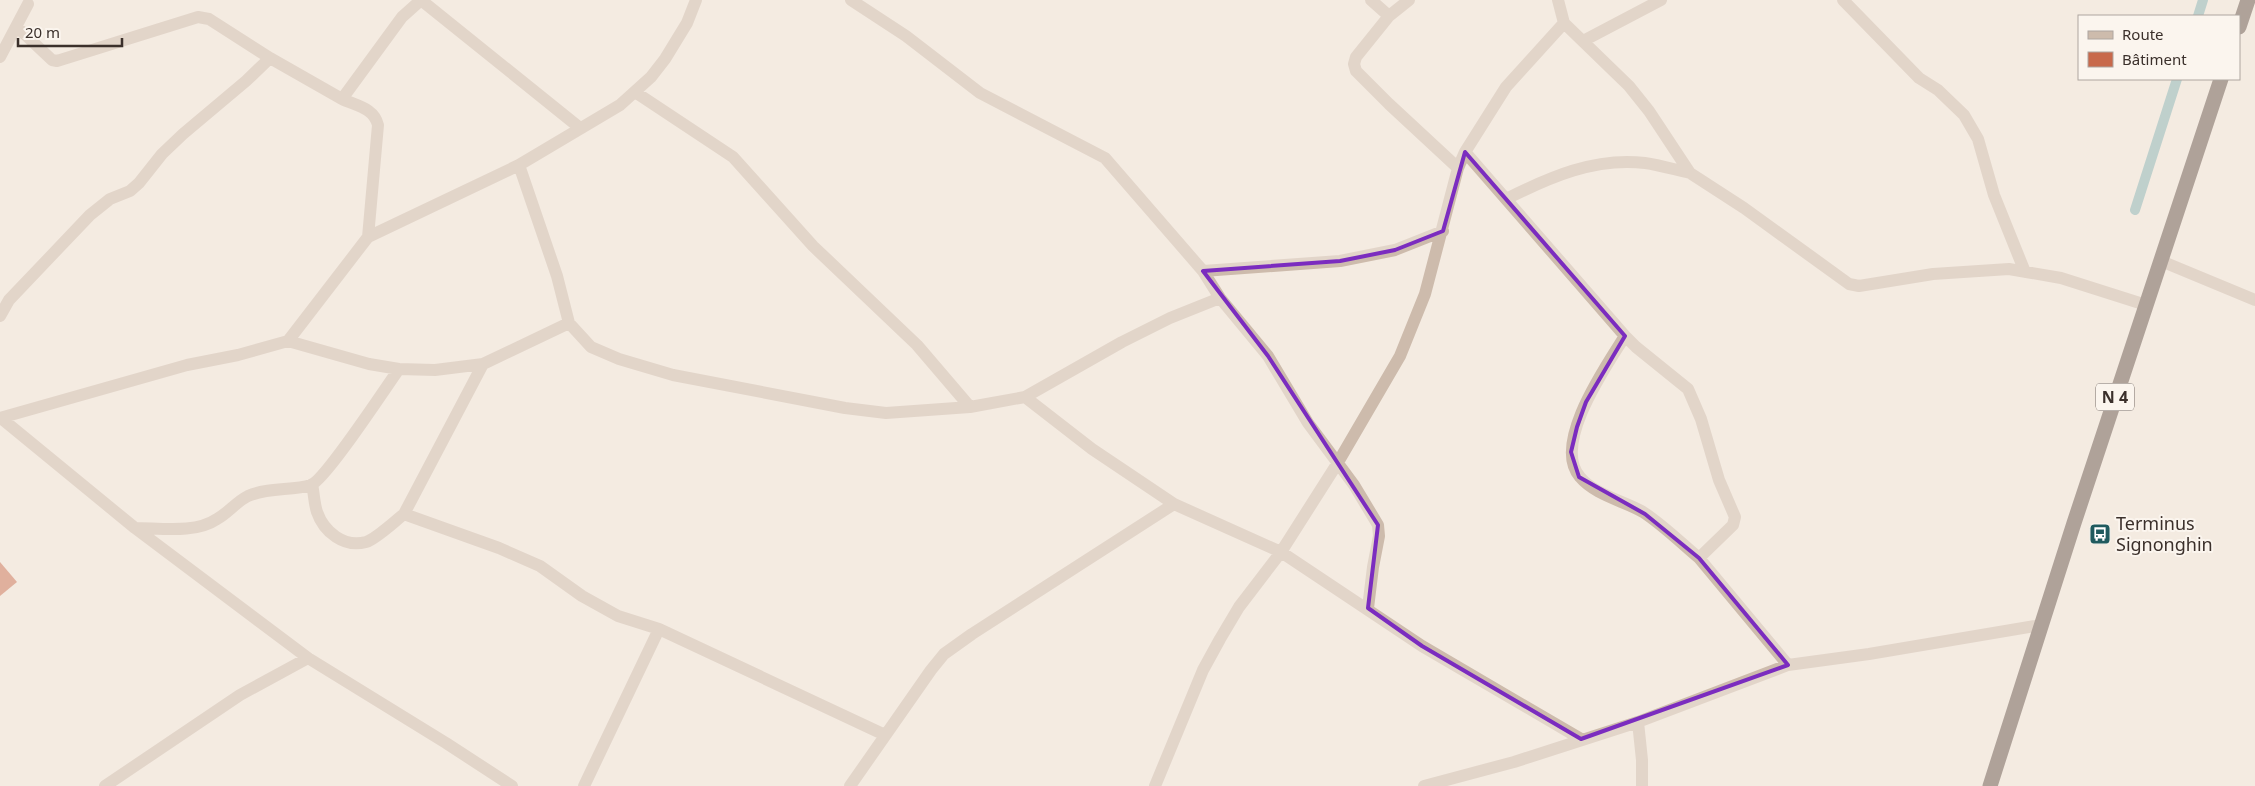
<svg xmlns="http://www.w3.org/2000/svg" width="2255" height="786" viewBox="0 0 2255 786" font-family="'Noto Sans',sans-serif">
<rect width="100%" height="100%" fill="#f4ebe1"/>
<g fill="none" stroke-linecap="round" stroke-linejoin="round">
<path stroke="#7fb0b2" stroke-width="10" d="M2198,16L2203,0
M2135,210L2177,79"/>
</g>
<path fill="#c8694b" d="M0,562L17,582L0,596Z"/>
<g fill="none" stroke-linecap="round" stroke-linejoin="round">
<path stroke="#cdbbac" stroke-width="12" d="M421,0L580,128
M851,0L906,36L980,93L1105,158L1203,271L1220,298L1268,356L1308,423L1354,485L1378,525L1379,536L1373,567L1368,608
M1371,0L1389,16
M1409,0L1389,16L1356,57L1354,64L1356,71L1389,104L1458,168
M1843,0L1919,78L1938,90L1964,115L1978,139L1994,195L2025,272
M1564,23L1629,86L1649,111L1690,173L1744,208L1849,284L1859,286L1933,274L2009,269L2061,278L2146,305
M17,27L52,60L57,61L198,17L209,19L270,58
M1583,41L1661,0
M0,57L28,4
M635,92L733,157L813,246L917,345L970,407
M1465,152L1625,336L1636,347L1688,389L1701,419L1719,480L1735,517L1733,525L1699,558L1788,665
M519,165L557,276L569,323
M1506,199C1550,177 1595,157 1645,163C1660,165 1676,170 1690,173
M368,237L519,165L620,105L651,77L665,59L687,23L696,0
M2161,261L2255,300
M1203,271L1340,261L1395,250L1443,231
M0,316L9,300L90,215L110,199L130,191L139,183L162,154L183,134L246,81L270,58L342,99
M1625,336C1607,365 1551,444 1580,477C1595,495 1624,501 1643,512C1663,525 1681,543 1699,558
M288,341L369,364L399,369L435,370L483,364L569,323L591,347L619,359L673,375L845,408L886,413L970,407L1025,397L1122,342L1170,318L1220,298
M483,364L404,514L499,548L540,566L582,596L618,616L659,629
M1025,397L1092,449L1174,504L1281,552L1422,646L1581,739
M0,418L187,365L238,355L288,341L368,237L378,125C374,108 357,106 342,99L402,17L421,0
M2,419L135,528L308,658L446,743L512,786
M312,484C314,493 314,503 317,512C324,532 344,548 366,542C376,539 395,521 404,514
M135,528C160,528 195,534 217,519C228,513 236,502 248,496C269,487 292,491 311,485C326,479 386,387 399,369
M1638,722L1642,760V786
M105,786L240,695L308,658
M584,786L659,629L885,735
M850,786L931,670L944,654L972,634L1174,504
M1155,786L1203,670L1220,639L1239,607L1281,552L1337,464L1400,356L1425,294L1458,168L1465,152L1506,87L1564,23L1558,0
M1424,786L1514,762L1638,722L1788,665L1869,654L2041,625"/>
<path stroke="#5c4a42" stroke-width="15" d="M2239,27L2248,0
M1990,786L2074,523L2221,79"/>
</g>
<path d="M0 0H2255V786H0ZM1465,152L1625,336L1586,402L1577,427L1571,452L1579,477L1645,514L1699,558L1788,665L1581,739L1422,646L1368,608L1378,525L1268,356L1203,271L1340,261L1395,250L1443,231Z" fill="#f4ebe1" fill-opacity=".55" fill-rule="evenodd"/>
<path fill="none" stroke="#7b2cbf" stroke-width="4" stroke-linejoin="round" d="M1465,152L1625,336L1586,402L1577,427L1571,452L1579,477L1645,514L1699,558L1788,665L1581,739L1422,646L1368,608L1378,525L1268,356L1203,271L1340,261L1395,250L1443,231Z"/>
<defs>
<g id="bus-square" transform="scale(1.125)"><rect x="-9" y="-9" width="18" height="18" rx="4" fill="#1f5a5e" stroke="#fbf5ee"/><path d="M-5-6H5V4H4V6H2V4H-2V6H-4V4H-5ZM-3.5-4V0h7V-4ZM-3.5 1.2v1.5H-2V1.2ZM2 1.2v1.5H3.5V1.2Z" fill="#fff"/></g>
</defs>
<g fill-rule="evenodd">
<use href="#bus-square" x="2100" y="534"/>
</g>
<g text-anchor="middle" stroke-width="4" stroke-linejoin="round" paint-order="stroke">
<rect fill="#fbf5ee" stroke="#756b66" stroke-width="1" x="2096" y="383.5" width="38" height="27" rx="4"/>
<g font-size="16" font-weight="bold" fill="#3b302b">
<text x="2115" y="403">N 4</text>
</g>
<g font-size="18" fill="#3b302b" stroke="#fbf5ee" text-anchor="start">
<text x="2116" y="530">Terminus<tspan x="2116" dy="21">Signonghin</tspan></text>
</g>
</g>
<rect x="2078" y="15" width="162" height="65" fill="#fbf5ee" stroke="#aea6a0"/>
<rect x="2088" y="31" width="25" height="8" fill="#cdbbac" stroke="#aea6a0"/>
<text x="2122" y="40" font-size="15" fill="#3b302b">Route</text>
<rect x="2088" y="52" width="25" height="15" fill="#c8694b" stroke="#aea6a0"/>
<text x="2122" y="65" font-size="15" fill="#3b302b">Bâtiment</text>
<path d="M18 38v8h104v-8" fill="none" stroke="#3b302b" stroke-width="2.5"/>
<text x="25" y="38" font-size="15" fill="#3b302b" stroke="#fbf5ee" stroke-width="4" paint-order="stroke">20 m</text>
</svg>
